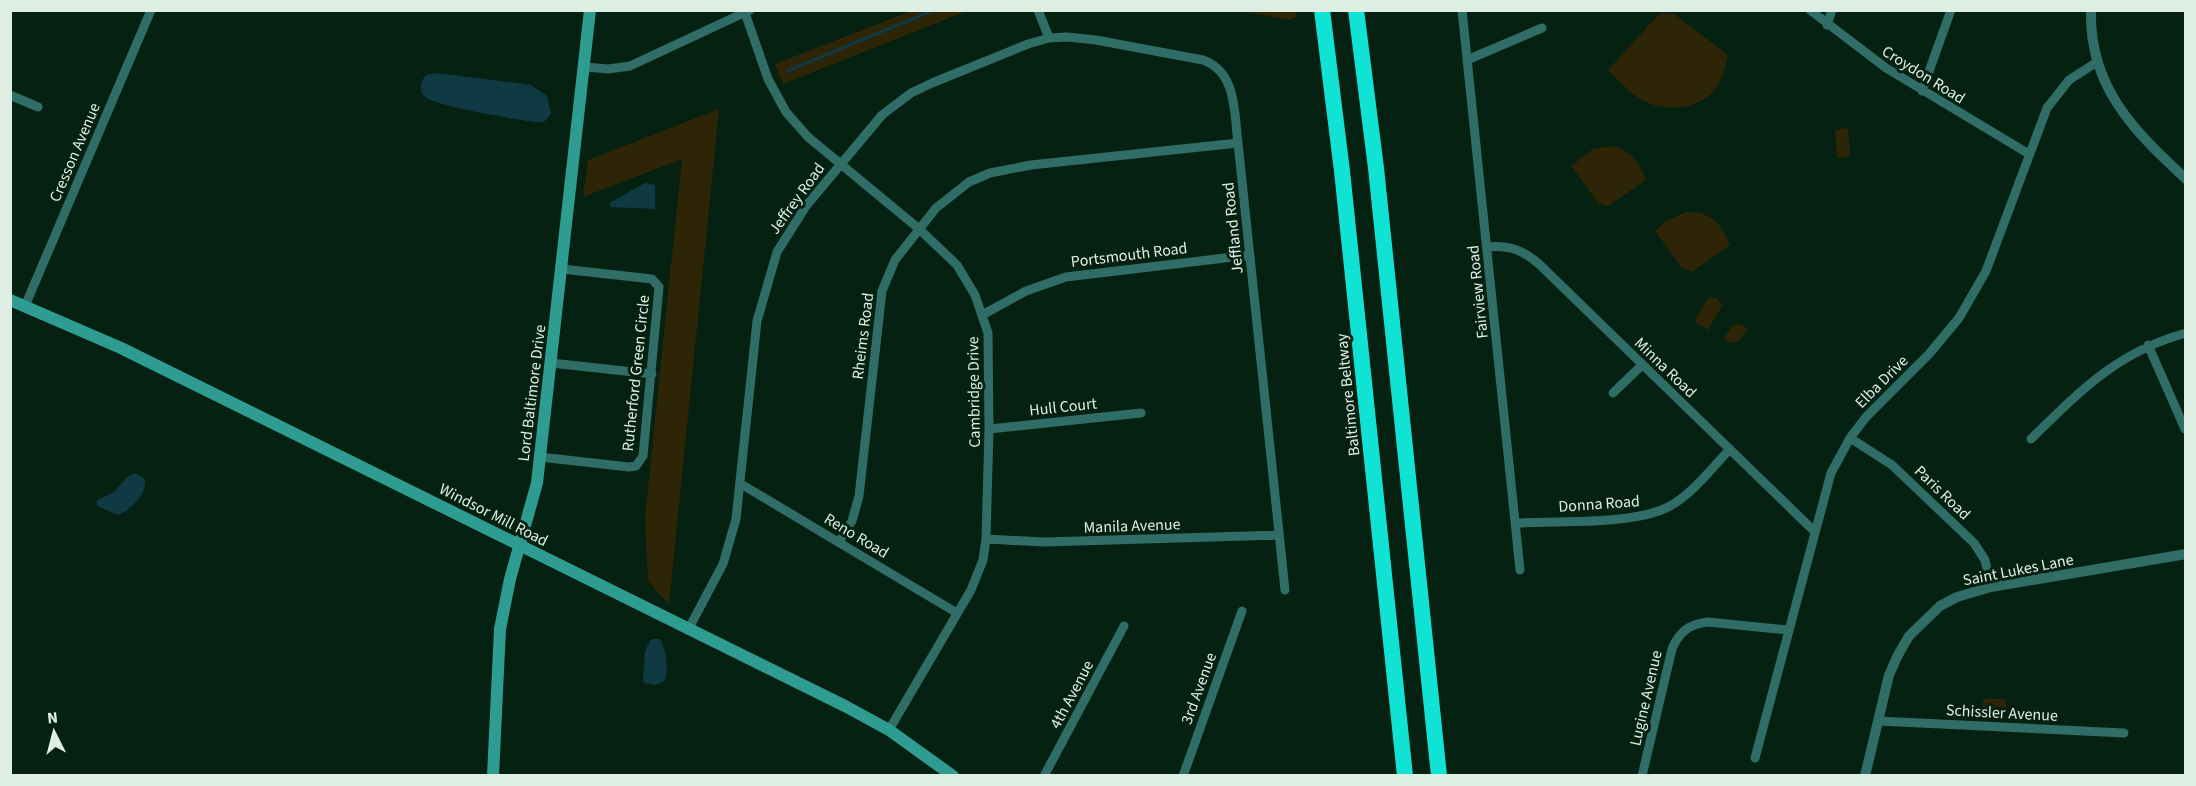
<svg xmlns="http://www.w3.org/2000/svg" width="2196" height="786" viewBox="0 0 2196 786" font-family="'Source Sans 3',sans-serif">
<rect width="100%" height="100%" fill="#052111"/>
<path fill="#2d2505" d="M911,11H967L783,84L775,64Z
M1241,11H1296L1297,16L1291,20Z
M1673,13L1728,55C1725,67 1723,79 1715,89C1699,111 1660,113 1639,98C1627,90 1618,80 1608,70L1658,15Z
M719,109L669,605L648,581L645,517L682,159L583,197L588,160Z
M1848,128L1850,157L1837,158L1835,130Z
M1613,146C1632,151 1639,162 1646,180L1608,206L1598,203L1571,166L1593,149Z
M1686,212C1711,211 1721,223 1730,245L1692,272L1682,268L1655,231L1666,221Z
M1709,297L1717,298L1722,306L1708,330L1696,323L1695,319Z
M1739,324L1748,329L1739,341L1730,343L1724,338L1733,325Z
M1983,699H2006V713L1982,712Z"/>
<path fill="#0f3a44" d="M436,73L531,85L547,96L551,114L544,122H536C516,119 435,107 424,96C418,89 421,81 426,75Z
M645,183L655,185V209L611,207L609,203Z
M135,473L145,479C147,494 131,510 118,515L97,506V500L114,492L128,476Z
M651,639H660C667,652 668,667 665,681L655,685L644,683L643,679L645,651Z"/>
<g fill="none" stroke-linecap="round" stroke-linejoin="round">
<path stroke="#0f3a44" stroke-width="3" d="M787,71L934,10"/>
<path stroke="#2f6d66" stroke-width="9" d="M744,10L768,79L786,112L808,137L918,228L957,265L975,295L988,333L989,429L986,539L983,560L971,590L889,730
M1038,10L1049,38
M1462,10L1520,570
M1810,10L1886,68L2029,154
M1827,25L1832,10
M1467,60L1542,28
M585,67L608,69L630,66L750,10
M1922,91L1951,10
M10,95L38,107
M1487,247C1509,245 1523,250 1539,264L1814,531
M25,306L151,10
M984,314L1026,291L1066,277L1250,255
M2148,345L2185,429
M551,363L652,374
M1613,393L1642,365
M989,429L1141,413
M1850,438L1892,465L1974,543L1985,560L1991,587
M2031,439C2080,391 2117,352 2186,333
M540,457L629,467L636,466L643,456L659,287L652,279L562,269
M741,484L957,613
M1516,523C1558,521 1636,525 1670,506C1693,493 1712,468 1730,449
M986,539L1044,542L1279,535
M839,542L852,521L859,496L882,291L895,260L936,208L969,182L990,173L1031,165L1238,143
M688,630L723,564L736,519L757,321L777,252L806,206L882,115L911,93L932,83L1028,44L1049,38L1067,37L1096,40L1203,60C1237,72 1234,113 1238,143L1285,590
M1878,721L2124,733
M1755,758L1831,473L1850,438L1866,417L1929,354L1959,318L1986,271L2047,108L2069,80L2097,62
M1044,776L1124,626
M1183,776L1242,611
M1642,776L1672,649C1679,632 1689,624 1708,622L1788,630"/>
<path stroke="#2f6d66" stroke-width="10" d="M2091,10C2089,87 2134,131 2186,179
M1865,776L1889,675L1898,655L1909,636L1940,606L1957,597L1991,587L2186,554"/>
<path stroke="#2f9c92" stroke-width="12" d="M10,300L121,348L845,706L889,730L953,776
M493,776L500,629L510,579L537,483L590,10"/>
<path stroke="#10e2d3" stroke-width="16" d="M1322,10L1342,171L1405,776
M1356,10L1376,168L1439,776"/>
</g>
<g text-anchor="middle" stroke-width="6" stroke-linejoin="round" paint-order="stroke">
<g font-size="16" fill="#deeee3" stroke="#052111">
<text transform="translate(1924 74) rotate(32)" y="6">Croydon Road</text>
<text transform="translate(74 152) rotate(-67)" y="6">Cresson Avenue</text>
<text transform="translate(796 198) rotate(-54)" y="6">Jeffrey Road</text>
<text transform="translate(1232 228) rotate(-96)" y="6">Jeffland Road</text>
<text transform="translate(1129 254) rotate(-7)" y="6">Portsmouth Road</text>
<text transform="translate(1477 292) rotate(-96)" y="6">Fairview Road</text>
<text transform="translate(862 336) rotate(-83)" y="6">Rheims Road</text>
<text transform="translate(1666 367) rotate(44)" y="6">Minna Road</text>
<text transform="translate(635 373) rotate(-84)" y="6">Rutherford Green Circle</text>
<text transform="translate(1881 381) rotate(-45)" y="6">Elba Drive</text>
<text transform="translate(973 392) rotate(-91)" y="6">Cambridge Drive</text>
<text transform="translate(531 393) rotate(-83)" y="6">Lord Baltimore Drive</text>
<text transform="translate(1347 395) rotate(-96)" y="6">Baltimore Beltway</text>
<text transform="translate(1063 406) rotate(-6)" y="6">Hull Court</text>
<text transform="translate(1943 492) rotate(44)" y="6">Paris Road</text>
<text transform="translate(1599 503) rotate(-4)" y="6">Donna Road</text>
<text transform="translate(494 514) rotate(27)" y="6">Windsor Mill Road</text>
<text transform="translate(1132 525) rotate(-2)" y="6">Manila Avenue</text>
<text transform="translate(857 535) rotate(31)" y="6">Reno Road</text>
<text transform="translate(2018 569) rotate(-11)" y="6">Saint Lukes Lane</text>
<text transform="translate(1198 688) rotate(-70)" y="6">3rd Avenue</text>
<text transform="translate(1071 694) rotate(-62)" y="6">4th Avenue</text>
<text transform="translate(1645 698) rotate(-77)" y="6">Lugine Avenue</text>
<text transform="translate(2002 712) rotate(3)" y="6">Schissler Avenue</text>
</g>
</g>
<rect width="2196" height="786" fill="none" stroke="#deeee3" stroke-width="24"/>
<g transform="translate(54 732) rotate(354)" stroke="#052111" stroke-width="4.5" paint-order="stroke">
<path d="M0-4.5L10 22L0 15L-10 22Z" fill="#deeee3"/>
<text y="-9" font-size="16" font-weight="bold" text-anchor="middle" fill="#deeee3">N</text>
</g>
</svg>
